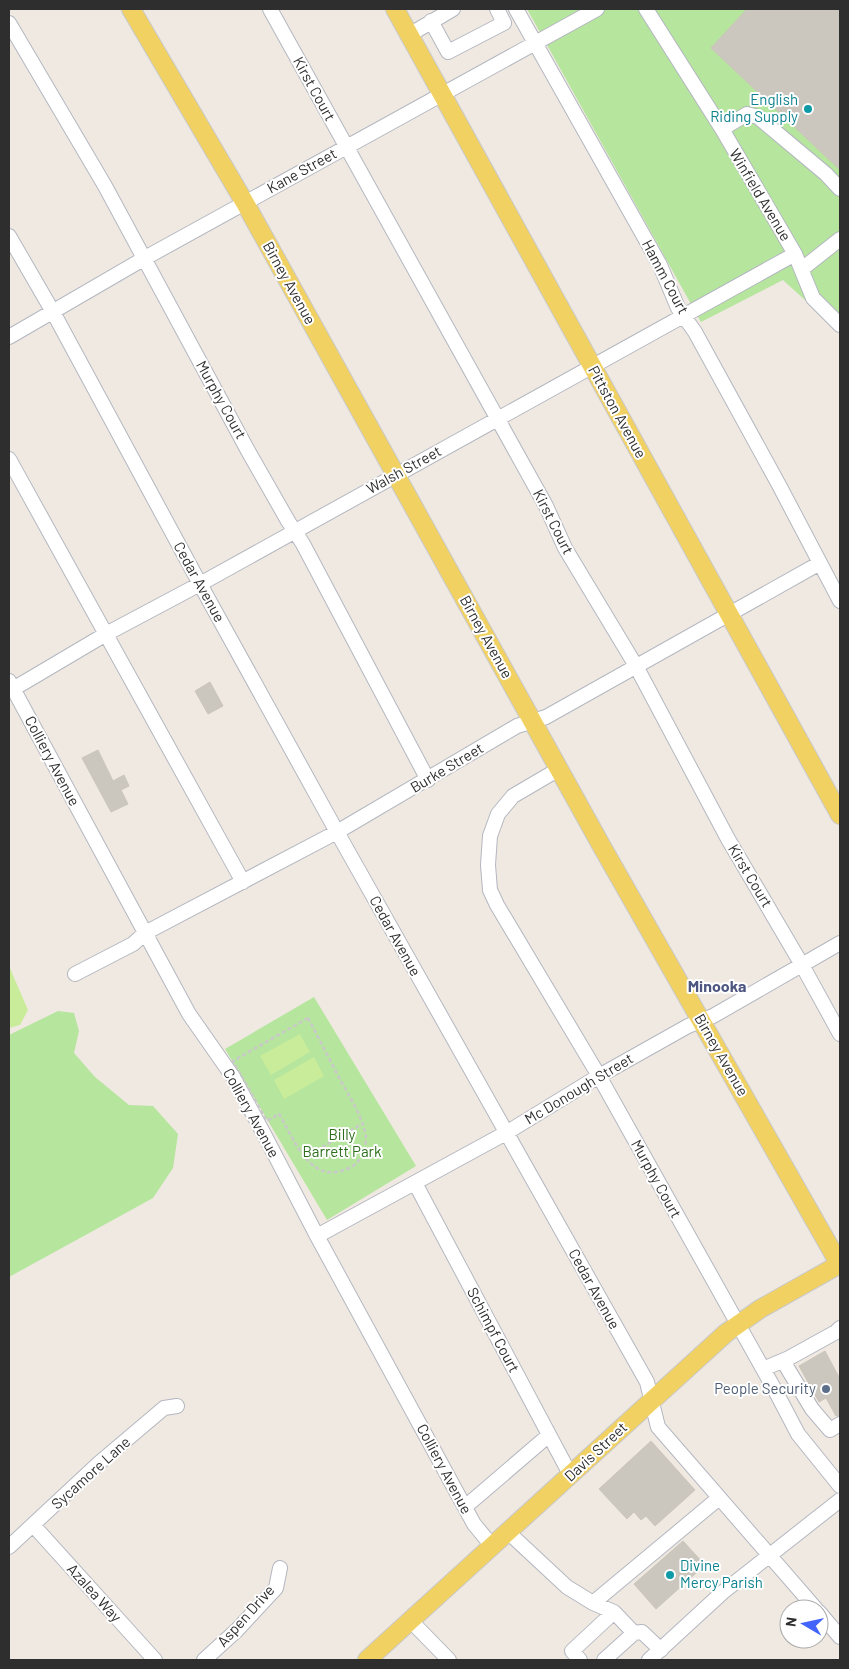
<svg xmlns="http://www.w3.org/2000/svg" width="849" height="1669" viewBox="0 0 849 1669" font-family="Barlow,sans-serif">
<rect width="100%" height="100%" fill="#efe9e1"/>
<path fill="#b6e59e" d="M527,9H840V332L783,280L701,322Z
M314,997L416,1166L327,1220L225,1049Z
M58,1011L74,1013L79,1031L74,1053L95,1077L129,1105L153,1106L178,1134L173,1168L153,1198L9,1277V1035Z"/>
<path fill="#c9ec9a" d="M9,966L28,1010L20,1025L9,1028Z
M300,1034L310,1052L271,1075L260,1056Z
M314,1057L324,1076L284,1099L274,1080Z"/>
<path fill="#cbc7bf" stroke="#cbc5ba" d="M747,9H840V170L711,48Z
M210,682L223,706L208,714L195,691Z
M98,750L113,781L124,775L129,786L121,790L128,804L111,812L82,758Z
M825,1351L840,1379V1415L836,1416L826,1398L819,1402L799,1366Z
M651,1441L695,1490L655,1526L646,1516L641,1520L634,1512L627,1519L599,1489Z
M683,1541L705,1565L656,1609L634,1584Z"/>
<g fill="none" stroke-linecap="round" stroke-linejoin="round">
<g stroke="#b4b7c1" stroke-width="16">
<path id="minor" d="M270,9L546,506L565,548L636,666L728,839L802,965L840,1034
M516,9L660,265L678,308L695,332L779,485L840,601
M646,9L722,129L795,254L813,298L840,325
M431,21L448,52L504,23L497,9
M9,23L105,186L247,449L288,521L303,544L428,780
M409,35L453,9
M722,129L747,114L758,117L826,174L840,189
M9,236L53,312L200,584L337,832L647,1382L658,1427L816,1609
M802,269L840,239
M9,337L145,258L597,9
M9,459L243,882
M9,681L189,1014L233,1077L265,1136L317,1236L474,1524L492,1546
M13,689L106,634L200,584L795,254
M559,769L513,796L498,814L490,836L488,865L490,890L497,905L599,1076L776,1392L798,1434L840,1486
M75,974L133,944L145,933L337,832L517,726L546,717L820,563
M415,1183L571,1476
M317,1236L506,1133L599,1076L688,1026L713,1016L840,943
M783,1361L812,1409L830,1430L840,1424
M763,1369L789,1358L836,1332L840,1328
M465,1507L549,1435
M33,1525L155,1660
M508,1532L567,1587L593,1603L614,1612L634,1633L642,1632L661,1650
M9,1547L99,1463L164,1408L177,1406
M593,1603L719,1498
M819,1612L840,1637
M410,1620L449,1660
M204,1660L237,1630L276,1588L280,1568
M580,1660L572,1651L614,1612
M604,1660L634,1633
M649,1660L723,1592L840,1500"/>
</g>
<g stroke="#c9c9c9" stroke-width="20">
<path id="major" d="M131,9L245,203L601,845L840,1265
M395,9L840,815
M367,1660L726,1333L760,1309L840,1264"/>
</g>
<path stroke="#c9c9c9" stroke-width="2.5" stroke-dasharray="4 2.5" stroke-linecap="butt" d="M308,1018C320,1040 331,1063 343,1085C352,1101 364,1120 366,1138C366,1149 361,1162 351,1167C311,1188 296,1142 279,1114L267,1121L233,1061Z
M305,1157L362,1124"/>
<use href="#minor" stroke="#fff" stroke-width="14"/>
<use href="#major" stroke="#f2d163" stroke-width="18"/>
</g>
<g fill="#0f9aa8" stroke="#fff" stroke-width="2">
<circle cx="808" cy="109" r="5"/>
<circle cx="670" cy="1575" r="5"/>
</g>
<circle fill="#5c6f8a" stroke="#fff" stroke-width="2" cx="826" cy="1389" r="5"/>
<g text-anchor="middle" stroke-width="4" stroke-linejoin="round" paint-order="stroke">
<g font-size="15" fill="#2e2e2e" stroke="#fff">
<text transform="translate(314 89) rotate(61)" y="5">Kirst Court</text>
<text transform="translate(302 171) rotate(-29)" y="5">Kane Street</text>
<text transform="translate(760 195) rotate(59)" y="5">Winfield Avenue</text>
<text transform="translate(665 277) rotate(62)" y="5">Hamm Court</text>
<text transform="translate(289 283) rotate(61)" y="5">Birney Avenue</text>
<text transform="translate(221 400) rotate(61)" y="5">Murphy Court</text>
<text transform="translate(617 412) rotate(61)" y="5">Pittston Avenue</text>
<text transform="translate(404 470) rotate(-29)" y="5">Walsh Street</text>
<text transform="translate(553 522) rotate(63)" y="5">Kirst Court</text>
<text transform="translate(199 582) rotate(61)" y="5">Cedar Avenue</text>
<text transform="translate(486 637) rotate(61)" y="5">Birney Avenue</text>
<text transform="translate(52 761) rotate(62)" y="5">Colliery Avenue</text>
<text transform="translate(447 768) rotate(-31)" y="5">Burke Street</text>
<text transform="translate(750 876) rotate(59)" y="5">Kirst Court</text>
<text transform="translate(395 936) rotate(61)" y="5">Cedar Avenue</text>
<text transform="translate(721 1055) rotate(60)" y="5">Birney Avenue</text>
<text transform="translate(579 1089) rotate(-31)" y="5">Mc Donough Street</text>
<text transform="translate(251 1113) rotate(61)" y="5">Colliery Avenue</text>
<text transform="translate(656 1179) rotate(61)" y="5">Murphy Court</text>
<text transform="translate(594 1289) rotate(61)" y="5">Cedar Avenue</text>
<text transform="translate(493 1330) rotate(62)" y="5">Schimpf Court</text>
<text transform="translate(596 1452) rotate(-43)" y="5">Davis Street</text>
<text transform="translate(444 1469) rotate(62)" y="5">Colliery Avenue</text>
<text transform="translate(91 1473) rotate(-42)" y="5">Sycamore Lane</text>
<text transform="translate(94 1593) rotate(48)" y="5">Azalea Way</text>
<text transform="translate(246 1616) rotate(-48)" y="5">Aspen Drive</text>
</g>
<g font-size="15" fill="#0d838f" stroke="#fff" text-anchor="end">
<text x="798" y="105">English<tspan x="798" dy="17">Riding Supply</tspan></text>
<text x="680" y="1571" text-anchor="start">Divine<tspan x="680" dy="17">Mercy Parish</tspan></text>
</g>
<g font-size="15" fill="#2c6e1b" stroke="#fff">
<text x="342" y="1140">Billy<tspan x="342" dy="17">Barrett Park</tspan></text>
</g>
<g font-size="15" fill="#4e5e75" stroke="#fff" text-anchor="end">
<text x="816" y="1394">People Security</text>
</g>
<g font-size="16" font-weight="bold" fill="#4d5680" stroke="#fff">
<text x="717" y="992">Minooka</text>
</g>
</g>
<rect width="849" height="1669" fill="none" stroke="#2e2e2e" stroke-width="20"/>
<g transform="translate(804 1624) rotate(279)"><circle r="24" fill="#ffffff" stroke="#ababab"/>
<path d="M0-4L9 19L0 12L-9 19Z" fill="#4264fb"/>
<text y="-8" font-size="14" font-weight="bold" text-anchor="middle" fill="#2e2e2e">N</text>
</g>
</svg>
